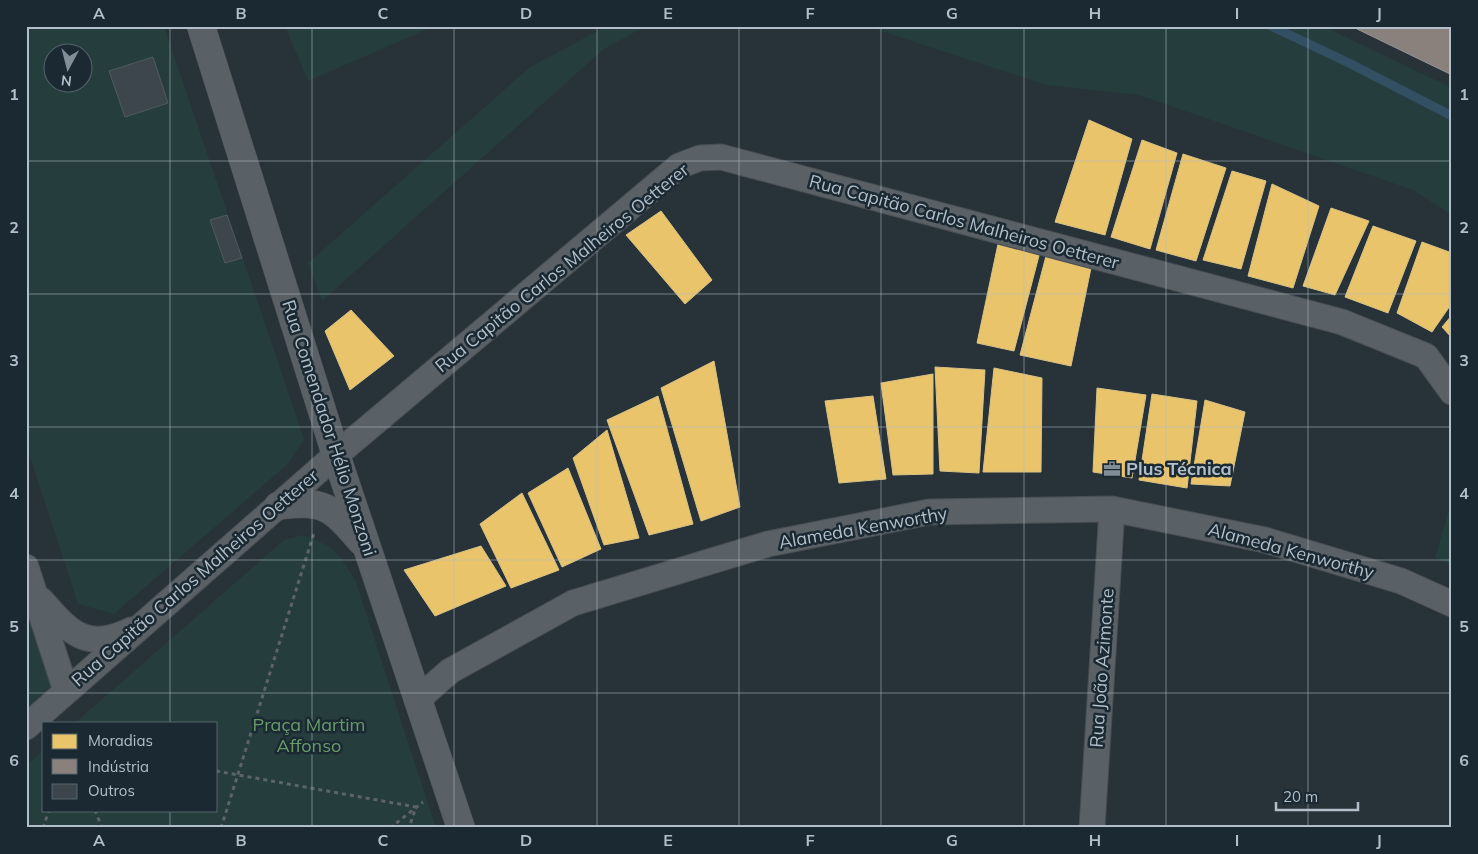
<svg xmlns="http://www.w3.org/2000/svg" width="1478" height="854" viewBox="0 0 1478 854" font-family="Mulish,sans-serif">
<rect width="100%" height="100%" fill="#283239"/>
<path fill="#253e3d" fill-rule="evenodd" d="M26,26H164L304,439L288,464L114,614L78,604L26,444ZM52,52H82V82H52Z
M285,26H435L308,81Z
M607,26H646L604,49L322,301L308,263L530,67Z
M866,26H1323L1452,88V215L1413,190L1139,95L1046,85Z
M1452,499V565L1435,558Z
M302,535C335,546 339,553 356,582L436,828H26V765L44,750V810H216V723H75L284,540Z
M35,615L59,688L26,718V618Z"/>
<path fill="#e9c46a" stroke="#d8c287" d="M1089,120L1132,139L1105,235L1055,222Z
M1142,140L1177,153L1150,249L1111,237Z
M1183,154L1226,168L1196,261L1156,250Z
M1232,171L1266,181L1241,269L1203,260Z
M1272,184L1319,206L1293,288L1248,276Z
M1331,208L1369,221L1335,295L1303,286Z
M661,211L712,280L685,304L626,235Z
M1373,226L1416,241L1388,313L1345,297Z
M1422,242L1452,253V303L1432,332L1397,313Z
M998,244L1040,252L1014,351L977,343Z
M1046,256L1091,268L1071,366L1020,355Z
M351,310L394,356L350,390L325,331Z
M1452,315V338L1442,327Z
M714,361L740,507L701,521L661,388Z
M935,367L985,370L979,473L940,471Z
M994,368L1042,378L1041,472H983Z
M933,374V474L893,475L881,383Z
M1097,388L1146,395L1132,478L1093,472Z
M1152,394L1197,401L1187,488L1139,480Z
M658,396L693,524L649,535L607,420Z
M873,396L886,479L839,483L825,401Z
M1205,400L1245,412L1230,486L1191,484Z
M607,430L639,538L604,545L573,458Z
M568,468L601,549L562,567L528,493Z
M522,493L559,570L511,588L480,524Z
M481,546L506,586L435,616L404,570Z"/>
<path fill="#8a817c" stroke="#969493" d="M1358,26H1452V75L1357,29Z"/>
<g fill="none" stroke-linecap="round" stroke-linejoin="round">
<path stroke="#334f63" stroke-width="9" d="M1271,26L1349,63L1452,116"/>
</g>
<path fill="#3d464c" stroke="#505a60" d="M153,57L168,103L125,117L109,71Z
M227,215L242,258L225,263L210,220Z"/>
<g fill="none" stroke-linecap="round" stroke-linejoin="round">
<g stroke="#474e53" stroke-width="27">
<path id="minor" d="M26,567L66,691
M41,600C70,633 87,652 131,630
M417,700L450,671L573,603L768,544L929,512L1112,509L1265,540L1401,581L1452,604
M26,727L336,455L679,166L700,158L721,157L1342,322L1426,356L1452,392
M1092,828L1112,509"/>
</g>
<g stroke="#474e53" stroke-width="29">
<path id="tertiary" d="M201,26L336,455L461,828
M278,506C323,499 332,507 361,541"/>
</g>
<path stroke="#5c6468" stroke-width="3" stroke-dasharray="4 4" stroke-linecap="butt" d="M216,771L416,807L409,828
M95,810L102,828
M43,828L49,810
M221,828L314,533
M390,828L423,802"/>
<use href="#minor" stroke="#596066" stroke-width="25"/>
<use href="#tertiary" stroke="#596066" stroke-width="28"/>
</g>
<path fill="none" stroke="#b2bfca" stroke-width="1" stroke-opacity="0.55" d="M170,26V723M312,26V828M454,26V828M597,26V828M739,26V828M881,26V828M1024,26V828M1166,26V828M1308,26V828M26,161H1452M26,294H1452M26,427H1452M26,560H1452M26,693H1452M170,810V828"/>
<defs>
<g id="office-bare" transform="scale(1.35)"><path d="M-6-3h4V-5.5h4V-3h4V5H-6ZM-1-4.5V-3h2v-1.5ZM-6 0V1H6V0Z" fill="#828e97" stroke="#1b2933" stroke-width="2.5" paint-order="stroke"/></g>
</defs>
<g fill-rule="evenodd">
<use href="#office-bare" x="1112" y="469"/>
</g>
<g text-anchor="middle" stroke-width="5" stroke-linejoin="round" paint-order="stroke">
<g font-size="18" fill="#b2bfca" stroke="#1b2933">
<text transform="translate(964 222) rotate(15)" y="6">Rua Capitão Carlos Malheiros Oetterer</text>
<text transform="translate(562 268) rotate(-39)" y="6">Rua Capitão Carlos Malheiros Oetterer</text>
<text transform="translate(329 428) rotate(72)" y="6">Rua Comendador Hélio Monzoni</text>
<text transform="translate(863 528) rotate(-10)" y="6">Alameda Kenworthy</text>
<text transform="translate(1291 551) rotate(15)" y="6">Alameda Kenworthy</text>
<text transform="translate(195 578) rotate(-41)" y="6">Rua Capitão Carlos Malheiros Oetterer</text>
<text transform="translate(1102 668) rotate(-86)" y="6">Rua João Azimonte</text>
</g>
<g font-size="18" font-weight="bold" fill="#b2bfca" stroke="#1b2933" text-anchor="start">
<text x="1126" y="475">Plus Técnica</text>
</g>
<g font-size="18" fill="#679c69" stroke="#1b2933">
<text x="309" y="731">Praça Martim<tspan x="309" dy="21">Affonso</tspan></text>
</g>
</g>
<rect width="1478" height="854" fill="none" stroke="#1b2933" stroke-width="55"/>
<rect x="42" y="722" width="175" height="90" fill="#1b2933" stroke="#57656f"/>
<rect x="52" y="734" width="25" height="15" fill="#e9c46a" stroke="#57656f"/>
<text x="88" y="746" font-size="15" fill="#b2bfca">Moradias</text>
<rect x="52" y="759" width="25" height="15" fill="#8a817c" stroke="#57656f"/>
<text x="88" y="772" font-size="15" fill="#b2bfca">Indústria</text>
<rect x="52" y="784" width="25" height="15" fill="#3d464c" stroke="#57656f"/>
<text x="88" y="796" font-size="15" fill="#b2bfca">Outros</text>
<g transform="translate(68 68) rotate(187)"><circle r="24" fill="#1b2933" stroke="#57656f"/>
<path d="M0-4L9 19L0 12L-9 19Z" fill="#828e97"/>
<text y="-8" font-size="14" font-weight="bold" text-anchor="middle" fill="#b2bfca">N</text>
</g>
<path d="M1276 802v8h82v-8" fill="none" stroke="#b2bfca" stroke-width="2.5"/>
<text x="1283" y="802" font-size="15" fill="#b2bfca" stroke="#1b2933" stroke-width="4" paint-order="stroke">20 m</text>
<rect x="28" y="28" width="1422" height="798" fill="none" stroke="#b2bfca" stroke-width="2"/>
<g font-size="16" text-anchor="middle" font-weight="bold" fill="#b2bfca">
<text x="99" y="19">A</text>
<text x="241" y="19">B</text>
<text x="383" y="19">C</text>
<text x="526" y="19">D</text>
<text x="668" y="19">E</text>
<text x="810" y="19">F</text>
<text x="952" y="19">G</text>
<text x="1095" y="19">H</text>
<text x="1237" y="19">I</text>
<text x="1379" y="19">J</text>
<text x="14" y="100">1</text>
<text x="1464" y="100">1</text>
<text x="14" y="233">2</text>
<text x="1464" y="233">2</text>
<text x="14" y="366">3</text>
<text x="1464" y="366">3</text>
<text x="14" y="499">4</text>
<text x="1464" y="499">4</text>
<text x="14" y="632">5</text>
<text x="1464" y="632">5</text>
<text x="14" y="766">6</text>
<text x="1464" y="766">6</text>
<text x="99" y="846">A</text>
<text x="241" y="846">B</text>
<text x="383" y="846">C</text>
<text x="526" y="846">D</text>
<text x="668" y="846">E</text>
<text x="810" y="846">F</text>
<text x="952" y="846">G</text>
<text x="1095" y="846">H</text>
<text x="1237" y="846">I</text>
<text x="1379" y="846">J</text>
</g>
</svg>
